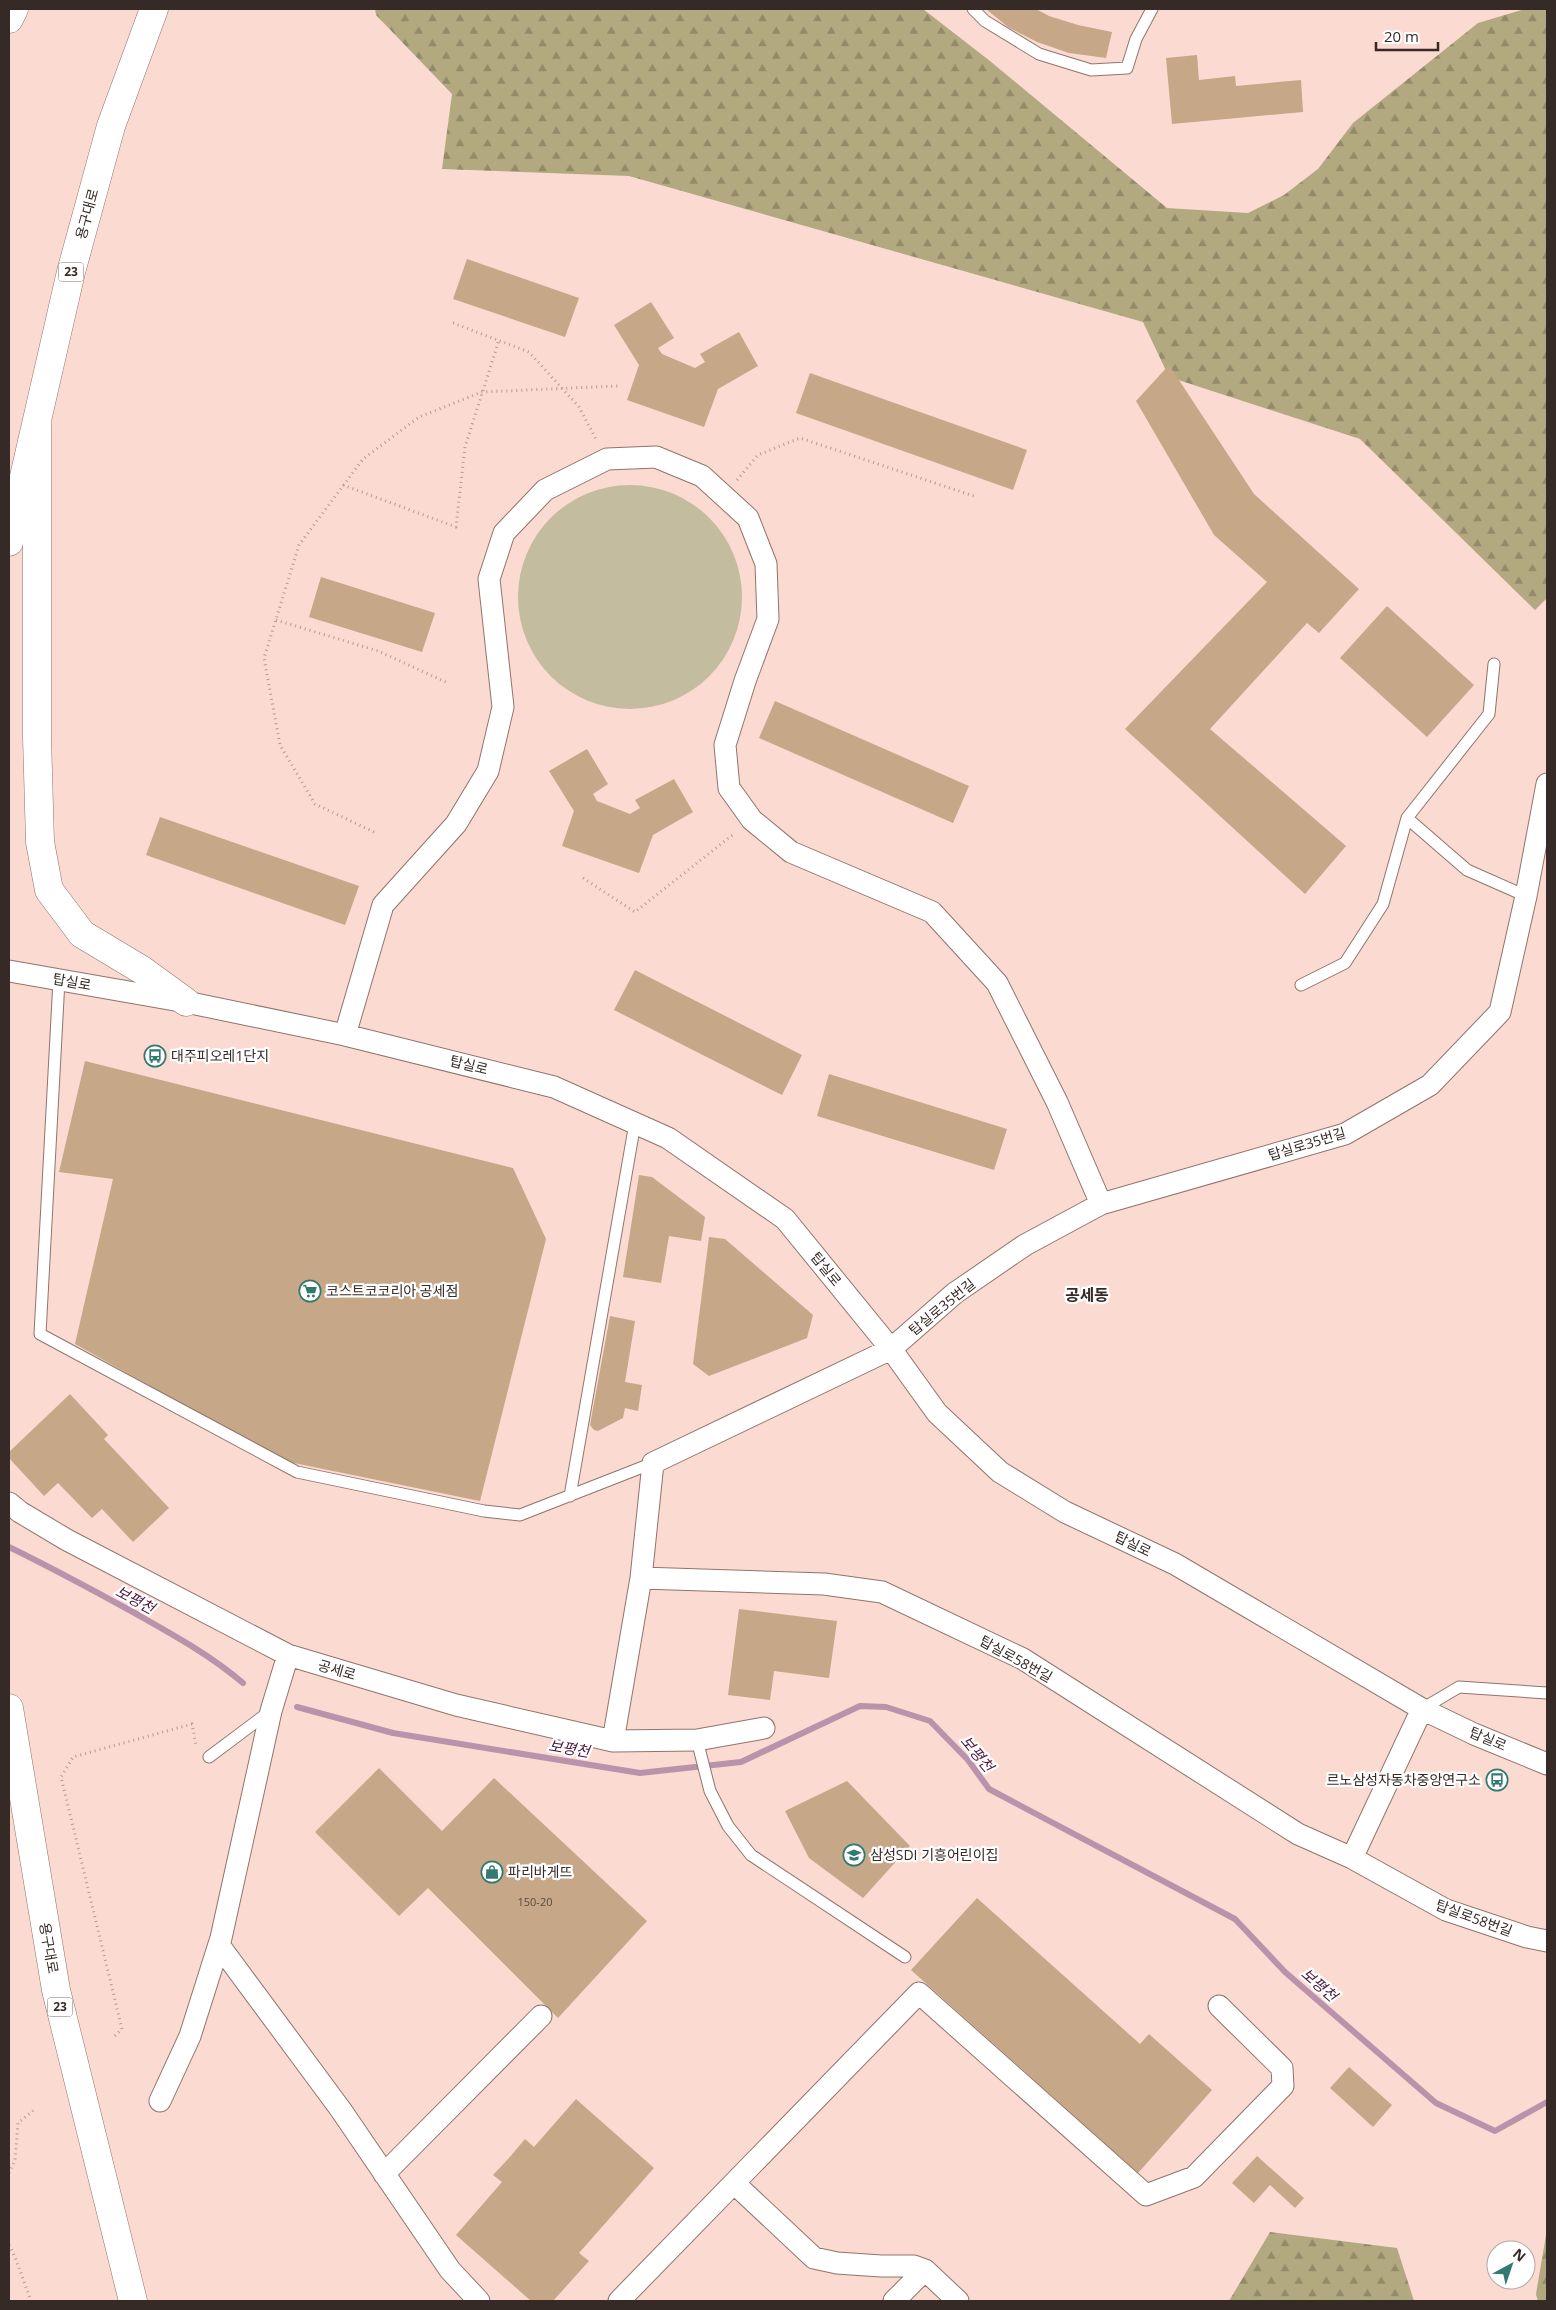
<svg xmlns="http://www.w3.org/2000/svg" width="1556" height="2310" viewBox="0 0 1556 2310" font-family="'Open Sans','Noto Sans KR',sans-serif">
<defs>
<pattern id="forest-firs" width="22" height="20" patternUnits="userSpaceOnUse" patternTransform="scale(1.25)"><rect width="22" height="20" fill="#b3a981"/><path d="M5 1l3.5 6h-7zM16 11l3.5 6h-7z" fill="#928a69"/></pattern>
</defs>
<rect width="100%" height="100%" fill="#fbdad1"/>
<path fill="#c3bc9e" d="M518 597a112 112 0 1 1 224 0a112 112 0 1 1-224 0Z"/>
<path fill="url(#forest-firs)" d="M375,9H923L990,61L1167,208L1248,213L1284,195L1318,169L1353,123L1478,23L1525,9H1547V598L1535,610L1360,439L1169,377L1143,322L629,176L442,169L452,94L376,15Z
M1547,2229V2301H1538L1536,2294Z
M1270,2232L1397,2248L1414,2301H1229Z"/>
<g fill="none" stroke-linecap="round" stroke-linejoin="round">
<path stroke="#b893ab" stroke-width="6" d="M9,1547C50,1567 91,1589 131,1611C170,1633 209,1654 243,1683
M297,1707L393,1733L640,1773L741,1762L860,1706L886,1707L930,1721L968,1760L989,1789L1235,1919L1285,1972L1436,2103L1495,2131L1547,2102"/>
</g>
<path fill="#c6a788" d="M986,9H1036L1049,16L1078,25L1112,32L1106,58L1069,53L1037,42L1008,27Z
M1197,55L1199,80L1235,76L1236,86L1301,80L1303,112L1172,124L1166,58Z
M467,259L579,298L565,337L453,299Z
M651,302L674,338L658,348L662,354L695,368L705,362L700,354L739,332L758,366L718,389L704,427L627,400L639,365L614,325Z
M1169,365L1254,494L1359,589L1319,633L1307,623L1210,729L1346,846L1305,894L1125,729L1267,582L1214,535L1136,401Z
M810,373L1027,450L1013,490L796,413Z
M321,577L435,613L422,652L309,617Z
M1387,606L1474,685L1427,737L1340,658Z
M775,701L969,786L953,823L759,738Z
M587,749L608,784L593,794L597,801L630,814L640,808L635,800L674,779L693,812L653,835L639,873L562,846L574,811L549,771Z
M160,817L359,886L345,925L146,855Z
M635,970L802,1055L782,1095L614,1010Z
M85,1061L513,1168L546,1239L480,1501L284,1461L75,1344L113,1179L59,1172Z
M829,1074L1007,1129L994,1170L817,1116Z
M639,1175L652,1177L705,1217L701,1241L669,1236L661,1283L623,1277Z
M709,1237L725,1239L813,1315L807,1338L709,1376L693,1364Z
M610,1316L635,1321L625,1382L642,1385L638,1411L625,1408L623,1418L598,1431L594,1430L590,1425Z
M70,1394L108,1435L104,1439L169,1508L133,1542L102,1509L92,1518L58,1483L44,1496L9,1458V1452Z
M739,1609L837,1621L829,1678L774,1671L770,1700L728,1695Z
M379,1768L442,1831L494,1778L647,1921L558,2018L428,1888L399,1916L315,1832Z
M847,1781L910,1846L863,1898L809,1858L785,1811Z
M977,1898L1140,2044L1149,2034L1212,2090L1138,2173L911,1970Z
M1349,2067L1392,2105L1373,2127L1330,2088Z
M576,2099L654,2168L579,2253L589,2261L553,2301H531L456,2235L502,2182L493,2175L509,2158L525,2139L534,2147Z
M1257,2156L1304,2198L1295,2208L1270,2185L1254,2203L1232,2183Z"/>
<g fill="none" stroke-linecap="round" stroke-linejoin="round">
<g stroke="#90746b" stroke-width="13">
<path id="service" d="M973,9L985,21L1039,54L1091,70L1127,68L1136,39L1152,9
M1407,818L1467,870L1526,896
M59,980L40,1334L297,1472L484,1511L520,1515L653,1463
M1301,985L1345,963L1383,904L1407,818L1489,714L1494,664
M570,1496L635,1123
M1422,1709L1459,1687L1547,1693
M697,1740L710,1791L728,1826L751,1855L905,1957
M209,1757L269,1712"/>
</g>
<g stroke="#90746b" stroke-width="23">
<path id="minor" d="M9,971L186,1002L345,1035L554,1087L668,1138L785,1219L891,1349L937,1413L1000,1472L1065,1512L1175,1564L1422,1709L1474,1734L1547,1764
M345,1035L383,905L456,824L488,771L503,707L489,579L504,533L545,490L607,459L656,457L702,476L748,518L766,564L768,619L745,681L725,745L729,788L752,820L791,852L932,912L997,983L1057,1102L1101,1204
M9,1503L20,1512L67,1540L288,1655L456,1705L613,1741L697,1740L764,1728
M641,1578L824,1584L882,1592L1023,1659L1298,1834L1352,1858
M1422,1709L1352,1858L1446,1910L1527,1937L1547,1941
M613,1741L641,1578L653,1463L891,1349L955,1293L1025,1245L1101,1204L1345,1134L1430,1085L1500,1012L1526,896L1547,784
M219,1945L341,2110L450,2270L479,2301
M160,2101L190,2036L221,1938L271,1711L288,1655
M384,2174L541,2016
M734,2183L814,2258L837,2263L881,2266H914L925,2270L958,2301
M619,2301L919,1993L1146,2195L1194,2177L1283,2086L1282,2068L1219,2006
M894,2301L925,2270"/>
</g>
<g stroke="#90746b" stroke-width="29">
<path id="trunk" d="M37,424V737L40,842L49,890L82,934L142,970L186,1002
M9,542L71,272L111,126L154,9
M9,1708L56,1990L133,2301"/>
</g>
<g stroke="#90746b" stroke-width="29">
<path id="motorway" d="M9,19L14,9"/>
</g>
<path stroke="#b49b94" stroke-width="3" stroke-dasharray="1 4" stroke-linecap="butt" d="M453,323L529,352L579,407L597,441
M737,480L758,455L800,438L977,497
M343,485L456,527L465,447L499,340
M276,620L378,651L448,683
M374,832L315,804L280,745L264,658L299,545L363,459L419,417L482,392L618,386
M583,878L635,912L735,833
M115,2036L122,2029L61,1777L73,1757L192,1724L196,1745H198
M9,2173L15,2160L18,2123L35,2109
M9,2245L15,2257L31,2301"/>
<use href="#service" stroke="#fff" stroke-width="11"/>
<use href="#minor" stroke="#fff" stroke-width="21"/>
<use href="#trunk" stroke="#fff" stroke-width="28"/>
<use href="#motorway" stroke="#fff" stroke-width="28"/>
</g>
<defs>
<g id="bus-ring" transform="scale(1.125)"><circle r="9.5" fill="#fff" stroke="#32796f" stroke-width="1.5"/><path d="M-5-6H5V4H4V6H2V4H-2V6H-4V4H-5ZM-3.5-4V0h7V-4ZM-3.5 1.2v1.5H-2V1.2ZM2 1.2v1.5H3.5V1.2Z" fill="#32796f"/></g>
<g id="supermarket-ring" transform="scale(1.125)"><circle r="9.5" fill="#fff" stroke="#32796f" stroke-width="1.5"/><path d="M-6-5.5h2.5l.6 2H6L4.5 2H-2.5L-4.4-4H-6ZM-1.5 3.2a1.3 1.3 0 1 0 .1 0ZM3 3.2a1.3 1.3 0 1 0 .1 0Z" fill="#32796f"/></g>
<g id="school-ring" transform="scale(1.125)"><circle r="9.5" fill="#fff" stroke="#32796f" stroke-width="1.5"/><path d="M0-5L7-2L0 1L-7-2ZM-4 1L0 2.5L4 1V4Q0 6-4 4Z" fill="#32796f"/></g>
<g id="shop-ring" transform="scale(1.125)"><circle r="9.5" fill="#fff" stroke="#32796f" stroke-width="1.5"/><path d="M-5-2.5h2.3a2.7 3.5 0 0 1 5.4 0H5L5.5 6h-11ZM-1.5-2.5h3a1.5 2.3 0 0 0-3 0Z" fill="#32796f"/></g>
</defs>
<g fill-rule="evenodd">
<use href="#bus-ring" x="155" y="1056"/>
<use href="#supermarket-ring" x="310" y="1291"/>
<use href="#bus-ring" x="1497" y="1780"/>
<use href="#school-ring" x="854" y="1855"/>
<use href="#shop-ring" x="492" y="1872"/>
</g>
<g text-anchor="middle" stroke-width="4.5" stroke-linejoin="round" paint-order="stroke">
<g font-size="11" fill="#5a493e">
<text x="535" y="1906">150-20</text>
</g>
<g fill="#fff" stroke="#726a67" stroke-width="1">
<rect x="58.5" y="262.5" width="25" height="19" rx="4"/>
<rect x="47.5" y="1997.5" width="25" height="19" rx="4"/>
</g>
<g font-size="12" font-weight="bold" fill="#362a26">
<text x="71" y="276">23</text>
<text x="60" y="2011">23</text>
</g>
<g font-size="14" fill="#362a26" stroke="#fff">
<text transform="translate(87 214) rotate(-75)" y="5">용구대로</text>
<text transform="translate(72 982) rotate(10)" y="5">탑실로</text>
<text transform="translate(469 1065) rotate(14)" y="5">탑실로</text>
<text transform="translate(1307 1144) rotate(-17)" y="5">탑실로35번길</text>
<text transform="translate(826 1269) rotate(51)" y="5">탑실로</text>
<text transform="translate(942 1307) rotate(-39)" y="5">탑실로35번길</text>
<text transform="translate(1133 1544) rotate(26)" y="5">탑실로</text>
<text transform="translate(1016 1659) rotate(29)" y="5">탑실로58번길</text>
<text transform="translate(337 1670) rotate(16)" y="5">공세로</text>
<text transform="translate(1488 1739) rotate(23)" y="5">탑실로</text>
<text transform="translate(1474 1918) rotate(20)" y="5">탑실로58번길</text>
<text transform="translate(49 1948) rotate(80)" y="5">용구대로</text>
</g>
<g font-size="14" fill="#362a26" stroke="#fff" text-anchor="start">
<text x="171" y="1061">대주피오레1단지</text>
<text x="326" y="1296">코스트코코리아 공세점</text>
<text x="1481" y="1785" text-anchor="end">르노삼성자동차중앙연구소</text>
<text x="870" y="1860">삼성SDI 기흥어린이집</text>
<text x="508" y="1877">파리바게뜨</text>
</g>
<g font-size="15" font-style="italic" fill="#48193b" stroke="#fff">
<text transform="translate(135 1600) rotate(28)" y="5">보평천</text>
<text transform="translate(569 1749) rotate(9)" y="5">보평천</text>
<text transform="translate(977 1754) rotate(50)" y="5">보평천</text>
<text transform="translate(1319 1985) rotate(41)" y="5">보평천</text>
</g>
<g font-size="16" font-weight="bold" fill="#362a26" stroke="#fff">
<text x="1087" y="1301">공세동</text>
</g>
</g>
<rect width="1556" height="2310" fill="none" stroke="#362a26" stroke-width="20"/>
<g transform="translate(1511 2265) rotate(40)"><circle r="24" fill="#ffffff" stroke="#afaaa8"/>
<path d="M0-4L9 19L0 12L-9 19Z" fill="#32796f"/>
<text y="-8" font-size="14" font-weight="bold" text-anchor="middle" fill="#362a26">N</text>
</g>
<path d="M1376 42v8h62v-8" fill="none" stroke="#362a26" stroke-width="2.5"/>
<text x="1384" y="42" font-size="15" fill="#362a26" stroke="#ffffff" stroke-width="4" paint-order="stroke">20 m</text>
</svg>
